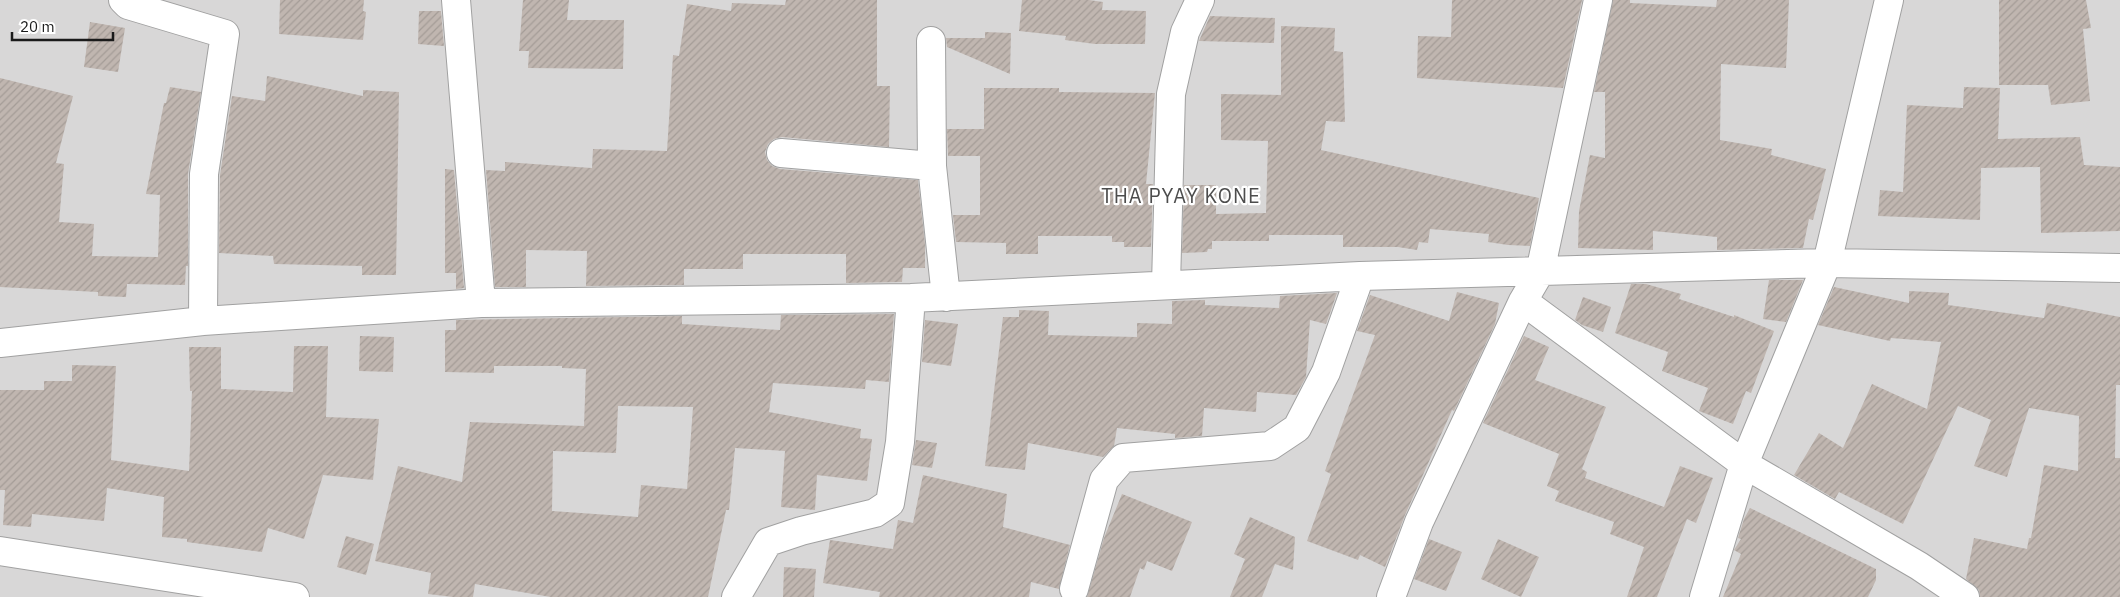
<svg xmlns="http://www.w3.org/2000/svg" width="2120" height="597" viewBox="0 0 2120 597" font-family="'IBM Plex Sans',sans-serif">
<defs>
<pattern id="building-hatch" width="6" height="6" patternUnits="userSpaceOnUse" patternTransform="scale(1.25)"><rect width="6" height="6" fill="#c0b6b0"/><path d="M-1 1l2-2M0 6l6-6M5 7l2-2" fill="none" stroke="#a49c97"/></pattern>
</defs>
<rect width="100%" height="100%" fill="#ece7e0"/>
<path fill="#d8d7d7" d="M0,0H2120V597H0Z"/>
<path fill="url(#building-hatch)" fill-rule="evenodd" d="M280,0H364L363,11L366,12L363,40L279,34Z
M523,0H569L567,20H624L623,69L528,68L529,51H519Z
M786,0H877V86H890L889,147L782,137L774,139L768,144L765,152L767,160L772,166L780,169L918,180L925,244V268H903L902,282L846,283V254H743V269H684V285L586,286L587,251L526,250V287H495L486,170L505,171V162L592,168L593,149L667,151L673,55L679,56L687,4L731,11L732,3L785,5Z
M1022,0H1089L1103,2L1102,10L1146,11L1145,44H1095L1065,40L1066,36L1019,31Z
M1452,0H1582L1563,88L1417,78L1418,36L1451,37Z
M1613,0H1630V3L1716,7L1717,0H1789L1786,68L1721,64L1720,140L1772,149L1771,155L1826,169L1813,220L1809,219L1803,248L1717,250V237L1653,231V250L1578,248L1579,211L1590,155L1605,158V92H1594Z
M1999,0H2086L2091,28L2083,29L2090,101L2051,105L2048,85H1999Z
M419,11H441L444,46L418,44Z
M1210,16L1275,18L1274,43L1199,41Z
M90,22L125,28L118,72L84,67Z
M1281,26L1335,28L1334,51L1343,52L1345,122L1326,121L1321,150L1539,198L1530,246L1508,245L1488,242L1489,234L1430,229L1428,243L1419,242L1417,250L1398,247H1343V235H1269V241H1212V249H1208L1207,252L1182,253L1184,185H1216V214L1266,213L1268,141L1221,140V94L1281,95Z
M985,32L1011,33L1010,74L947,47L946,38H985Z
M267,76L363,96V90L399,92L396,275H362V266L274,264L273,256L219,253L220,175L232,96L265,101Z
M0,78L73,96L56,163L64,164L59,222L94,224L92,256L158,257L160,195L146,194L164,103H166L170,87L201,92L188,174V266H186L185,285L127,284L126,297L98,296V292L0,287Z
M1964,87L2000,88L1998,139L2080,137L2084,165L2120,167V231L2041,233L2040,167L1981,168L1980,220L1878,216L1880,190L1903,192L1907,105L1963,108Z
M984,88H1059V92L1155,93L1146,184H1153L1151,247H1124V242H1112V236H1038V254H1006V243L956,242L953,215H980V156H948L947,129H984Z
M445,169L454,170L464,288L456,289V273H445Z
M1769,280H1803L1786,322L1763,319Z
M1631,284H1646L1681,294L1679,299L1734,317V315L1774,331L1751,393L1746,391L1733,424L1699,411L1708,388L1662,371L1668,352L1615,333Z
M1834,287L1909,303V291L1949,293L1948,305L2044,318L2047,303L2120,317V385H2116L2115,458H2120V597H1980L1979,590L1966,579L1974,538L2027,549L2029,538H2031L2044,465L2078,471L2079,416L2029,408L2007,477L1974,466L1991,420L1958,406L1903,524L1839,492L1835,499L1794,475L1819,433L1843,448L1872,384L1927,409L1941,342L1891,338L1890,341L1818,325Z
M1457,292L1499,303L1495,324L1454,411L1452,410L1405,515L1385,567L1360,555L1358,560L1307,541L1331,474L1325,471L1375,335L1357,331L1370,295L1449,321Z
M1337,293L1326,324L1310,320L1306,377L1296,395L1257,392L1256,412L1204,408L1202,436L1175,438V434L1117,428L1114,446L1103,457L1028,443L1025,470L985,466L1003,317H1019V310L1049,311L1048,335L1137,337V323L1172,324V301L1205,300V305L1279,308L1280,296Z
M1583,297L1611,307L1603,332L1582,325L1575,320Z
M894,314L889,382L866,380L865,389L773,383L769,412L861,429L860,438L872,439L867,481L817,475L815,510L781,507L785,451L735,448L729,510H726L708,597H551L475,584L473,597H453L428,594L431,573L375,561L398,466L462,482L470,422L584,426L586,369L562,368V366H494V373L445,372V330H456V320L682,316V324L780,330L781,315ZM618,406L693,407L687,489L641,485L638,517L552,511L553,451L616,453Z
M925,320L958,324L951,366L922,362Z
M360,336L394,337L393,372L359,371Z
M1524,336L1549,347L1535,380L1606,407L1582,469L1587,472L1585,478L1664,507L1680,466L1713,478L1696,523L1687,519L1657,597H1627L1644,547L1610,534L1614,522L1555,501L1559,491L1547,486L1559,454L1483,423Z
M294,346H328L326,417L379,419L373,480L323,475L304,539L268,528L262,552L187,542V539L162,537L164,497L107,488L104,521L32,514L31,527L3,525L5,490H0V390H44V381H72V365L116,366L111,460L189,471L192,391H190L189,347H221V389L293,392Z
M916,440L937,443L932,468L912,465Z
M923,475L1007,494L1003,527L1070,545L1059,589L1031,582L1029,597H879L880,592L823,583L830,540L893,549L898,520L913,523Z
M1122,494L1192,522L1172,571L1147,561L1144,570L1140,568L1130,597H1087L1104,538Z
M1750,508L1876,569V580L1868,597H1723L1741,554L1734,550L1741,539L1738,538L1744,519Z
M1250,517L1295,537L1293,570L1275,564L1262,597H1230L1245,559L1234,554Z
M346,536L374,544L366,575L337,567Z
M1429,539L1462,552L1446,591L1414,579Z
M1498,539L1539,557L1521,597L1481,579Z
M784,567L816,569L814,597H783Z"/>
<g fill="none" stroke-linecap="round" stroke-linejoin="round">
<g stroke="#a1a1a1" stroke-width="30">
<path id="street" d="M123,0L128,5L225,34L204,174L203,321
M456,0L481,303
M931,41L932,166L946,297
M781,153L932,166
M1166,285L1171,94L1185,32L1200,0
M1523,301L1744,464L1919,566L1965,597
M0,343L203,321L481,303L911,298L1360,276L1827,263L2120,268
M0,551L295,597
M1074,589L1104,480L1123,458L1270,446L1297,428L1326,372L1360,276
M736,597L768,542L801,531L875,513L890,503L900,442L911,298
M1391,597L1419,522L1523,301L1540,272L1598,0
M1704,597L1744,464L1827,263L1889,0"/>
</g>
<use href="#street" stroke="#fff" stroke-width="28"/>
</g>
<g text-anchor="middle" stroke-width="4.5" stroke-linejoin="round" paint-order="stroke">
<g font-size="20" letter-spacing="1" fill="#4d4d4d" stroke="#fff">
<text x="1181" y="203">THA PYAY KONE</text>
</g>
</g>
<path d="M12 32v8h101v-8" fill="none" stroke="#1a1a1a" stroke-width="2.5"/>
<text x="20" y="32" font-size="15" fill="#1a1a1a" stroke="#ffffff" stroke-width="4" paint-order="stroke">20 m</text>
</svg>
